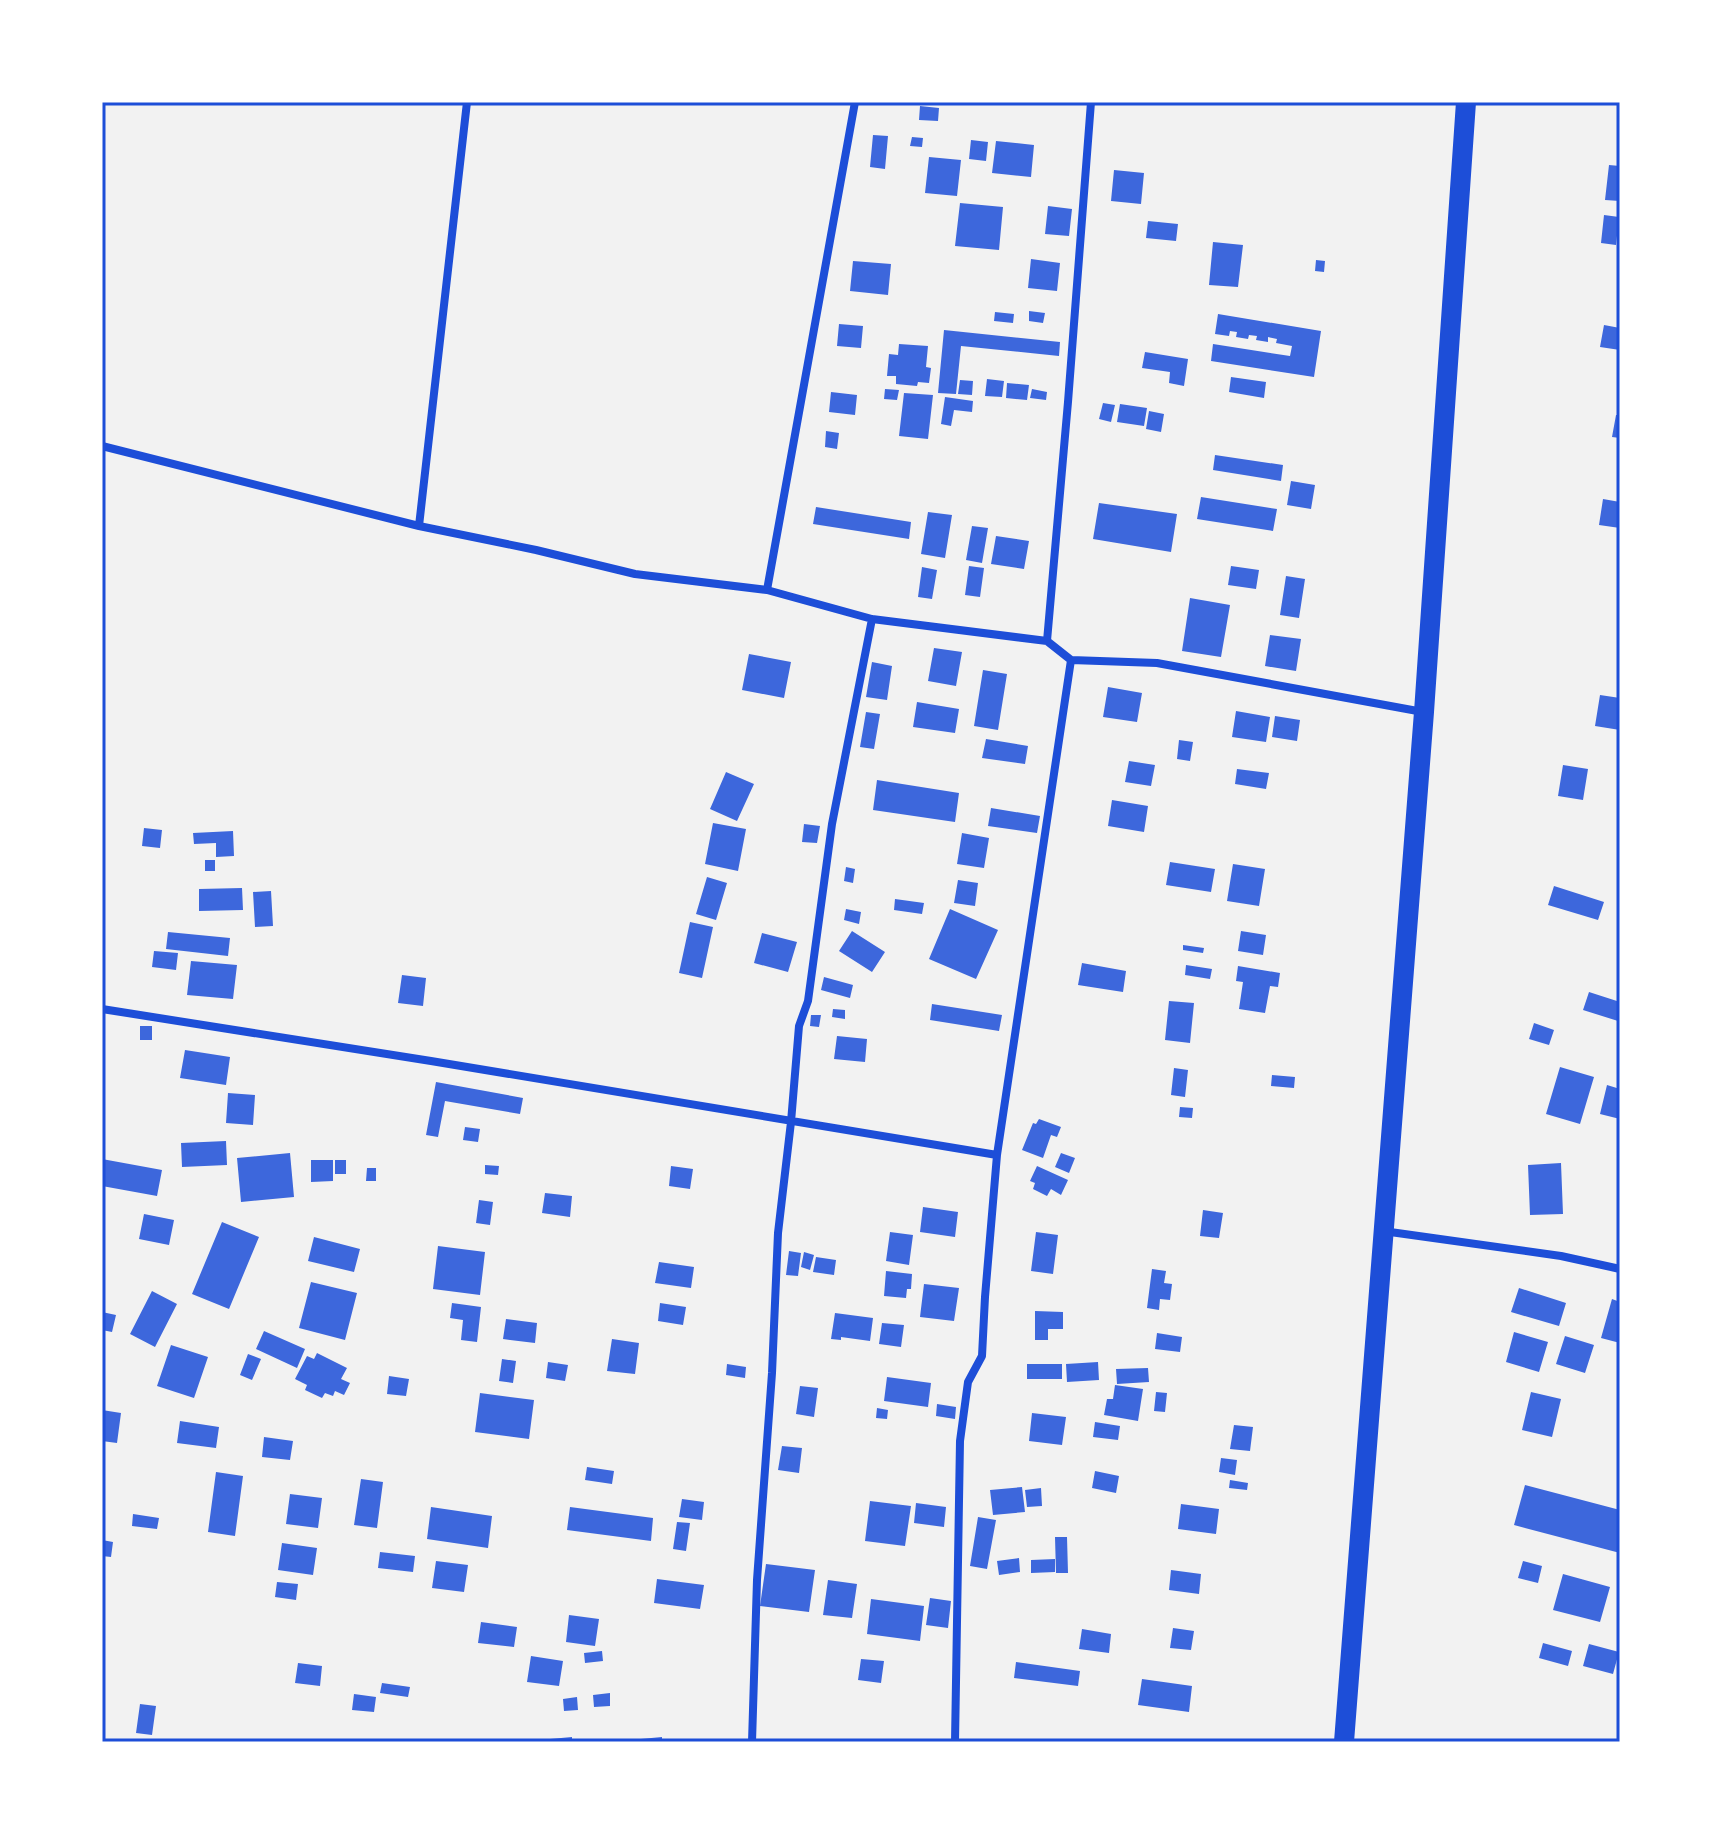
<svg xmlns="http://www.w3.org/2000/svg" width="1722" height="1844" viewBox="0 0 1722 1844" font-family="Overpass,sans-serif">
<rect width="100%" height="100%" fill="#f2f2f2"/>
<path fill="#3d67dc" d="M920,106L939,108L938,121L919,120Z
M873,135L888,136L885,169L870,167Z
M912,137L923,138L922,147L910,146Z
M971,140L988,142L986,161L969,159Z
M996,141L1034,145L1031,177L992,173Z
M929,157L961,160L957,196L925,193Z
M1609,165L1620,166V201L1605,200Z
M1114,170L1144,173L1141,204L1111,201Z
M960,203L1003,207L999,250L955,246Z
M1048,206L1072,209L1069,236L1045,234Z
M1604,215L1619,217L1616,245L1601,243Z
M1148,221L1178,224L1176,241L1146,238Z
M1213,242L1243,245L1238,287L1209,285Z
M1031,259L1060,263L1057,291L1028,288Z
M1316,260L1325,261L1324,272L1315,271Z
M853,261L891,264L888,295L850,291Z
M1029,311L1045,313L1043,323L1029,321Z
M995,312L1014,314L1013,323L994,321Z
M1218,314L1321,331L1314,377L1211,361L1213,344L1290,356L1292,346L1276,343L1277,339L1268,337V342L1256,340L1257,336L1249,335L1248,339L1236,337L1237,332L1230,331L1229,336L1215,334Z
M839,324L863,326L861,348L837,346Z
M1604,325L1620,328V350L1600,347Z
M944,330L1060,342L1059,356L961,346L956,394L938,393Z
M899,344L928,346L926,367L931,368L929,383L918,382L917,386L896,384V376H887L889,354L898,355Z
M1145,352L1188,359L1184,386L1169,383L1170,372L1142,368Z
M1231,377L1266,382L1264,398L1229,392Z
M987,379L1004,381L1002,397L985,396Z
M960,380L973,381L972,395L958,394Z
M1007,383L1029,385L1027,400L1006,398Z
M885,389L899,390L897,400L884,399Z
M1032,389L1047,392L1046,400L1030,398Z
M831,392L857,395L855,415L829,412Z
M904,393L933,395L928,439L899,436Z
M945,397L973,401L972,412L954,410L951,426L941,424Z
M1103,403L1115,405L1111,422L1099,419Z
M1120,404L1147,408L1144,426L1117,422Z
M1149,411L1164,414L1161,432L1146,429Z
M1616,415H1620V438L1612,437Z
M826,431L839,433L837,449L825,447Z
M1215,455L1283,465L1281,481L1213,470Z
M1291,481L1315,485L1311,509L1287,505Z
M1201,497L1277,509L1273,531L1197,519Z
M1603,499L1620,502V528L1599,525Z
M1099,503L1177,514L1171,552L1093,539Z
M816,507L911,522L909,539L813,524Z
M928,512L952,515L945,558L921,554Z
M972,526L988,528L982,563L966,560Z
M996,536L1029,541L1024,569L991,564Z
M969,566L984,568L980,597L965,595Z
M1231,566L1259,570L1256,589L1228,585Z
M922,567L937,570L932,599L918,597Z
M1286,576L1305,579L1299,618L1280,615Z
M1190,598L1230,605L1221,657L1182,651Z
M1270,635L1301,639L1296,671L1265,666Z
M934,648L962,652L956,686L928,681Z
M749,654L791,662L784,698L742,690Z
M872,662L892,666L887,700L866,697Z
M983,670L1007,674L998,730L974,726Z
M1108,687L1142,693L1137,722L1103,717Z
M1600,695L1620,698V730L1595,726Z
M917,702L959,709L955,733L913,727Z
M1236,711L1270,717L1266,742L1232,737Z
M866,712L880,714L874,749L860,747Z
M1275,716L1300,720L1297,741L1272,737Z
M986,739L1028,746L1025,764L982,758Z
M1179,740L1193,742L1190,761L1177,759Z
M1129,761L1155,765L1151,786L1125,782Z
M1563,765L1588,769L1583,800L1558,796Z
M1237,769L1269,773L1266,789L1235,784Z
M726,772L754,784L737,821L710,809Z
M877,780L959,793L955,822L873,810Z
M1112,800L1148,806L1144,832L1108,826Z
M991,808L1040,816L1037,833L988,826Z
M713,823L746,829L738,871L705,864Z
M804,824L820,826L817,843L802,842Z
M144,828L162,830L160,848L142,846Z
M233,831L234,856L216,857V843L194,844L193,833Z
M962,833L989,838L984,868L957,864Z
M205,860H215V871H205Z
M1170,862L1215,869L1211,892L1166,885Z
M1233,864L1265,869L1259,906L1227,901Z
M846,867L855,869L853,883L844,881Z
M707,877L727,883L716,920L696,914Z
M958,880L978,883L975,906L954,903Z
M1554,886L1604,902L1598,920L1548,905Z
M242,888L243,910L199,911V889Z
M271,891L273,926L255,927L253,892Z
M895,899L924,903L922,914L894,910Z
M846,909L861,912L859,924L844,920Z
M950,909L998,930L976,979L929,959Z
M690,922L713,927L702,978L679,973Z
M852,931L885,952L872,972L839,951Z
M1241,931L1266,935L1263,955L1238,951Z
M168,932L230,938L228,956L166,949Z
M762,933L797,942L788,972L754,963Z
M1183,945L1204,948L1203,953L1183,950Z
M154,951L178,953L176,970L152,967Z
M191,961L237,965L233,999L187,995Z
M1082,963L1126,971L1123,992L1078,985Z
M1186,965L1212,969L1210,979L1185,975Z
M1238,966L1280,973L1278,987L1270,986L1265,1013L1239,1009L1243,982L1236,981Z
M402,975L426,978L423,1006L398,1003Z
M824,977L853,985L850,998L821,990Z
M1589,992L1620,1002L1618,1021L1583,1010Z
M1169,1001L1194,1003L1190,1043L1165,1040Z
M932,1004L1002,1015L999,1031L930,1020Z
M833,1009L845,1010V1019L832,1017Z
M811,1015H821L819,1027L810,1026Z
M1534,1023L1554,1030L1549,1045L1529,1039Z
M140,1026H152V1040H140Z
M837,1036L867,1039L865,1062L834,1059Z
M185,1050L230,1057L226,1085L180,1078Z
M1560,1067L1594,1077L1580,1124L1546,1114Z
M1174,1068L1188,1070L1185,1097L1171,1095Z
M1272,1075L1295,1077L1294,1088L1271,1086Z
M436,1082L523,1098L520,1114L445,1101L438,1137L426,1135Z
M1607,1085L1620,1089V1119L1600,1114Z
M228,1093L255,1095L253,1125L226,1123Z
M1180,1107L1193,1108L1192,1118L1179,1117Z
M1039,1119L1061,1127L1057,1137L1051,1135L1043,1158L1022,1150L1033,1123L1036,1124Z
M465,1127L480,1129L478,1142L463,1140Z
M226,1141L227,1165L182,1167L181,1143Z
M290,1153L294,1197L241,1202L237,1158Z
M1061,1153L1075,1158L1069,1173L1055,1167Z
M102,1159L162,1170L157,1196L102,1186Z
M311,1160H333V1181L311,1182Z
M335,1160H346V1174H335Z
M1561,1163L1563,1214L1530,1215L1528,1165Z
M485,1165L499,1166L498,1175L485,1174Z
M671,1166L693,1169L690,1189L669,1186Z
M1037,1166L1068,1180L1061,1195L1051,1189L1047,1196L1033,1189L1035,1183L1030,1181Z
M367,1168H376V1181H366Z
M545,1193L572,1196L570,1217L542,1213Z
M479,1200L493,1202L490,1225L476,1223Z
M923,1207L958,1212L955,1237L920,1232Z
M1203,1210L1223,1213L1219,1238L1200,1236Z
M144,1214L174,1220L169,1245L139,1239Z
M222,1222L259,1237L229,1309L192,1294Z
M890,1232L913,1235L909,1265L886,1261Z
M1036,1232L1058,1235L1053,1274L1031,1271Z
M314,1237L360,1249L354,1272L308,1261Z
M438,1246L485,1252L480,1295L433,1289Z
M789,1251L801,1253L798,1276L786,1275Z
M804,1252L814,1255L810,1270L801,1267Z
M816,1257L836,1260L834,1275L813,1272Z
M659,1262L694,1267L691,1288L655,1283Z
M1152,1269L1166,1271L1164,1283L1172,1284L1170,1300L1160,1299L1159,1310L1147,1308Z
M886,1271L912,1274L911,1289H907L906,1298L884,1296Z
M311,1282L357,1293L345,1340L299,1328Z
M924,1284L959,1288L954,1321L920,1317Z
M1519,1288L1566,1303L1559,1326L1511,1312Z
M152,1291L177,1304L155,1347L130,1334Z
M1612,1299L1620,1302V1343L1601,1338Z
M452,1303L481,1307L477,1342L461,1340L463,1320L450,1318Z
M660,1303L686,1307L683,1325L658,1321Z
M1035,1311L1063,1312V1329H1048V1340H1035Z
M102,1312L116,1315L112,1332L102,1330Z
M835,1313L873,1318L870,1341L841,1337V1340L831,1339Z
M506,1319L537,1323L535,1343L503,1339Z
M882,1323L904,1325L901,1347L879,1344Z
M264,1331L305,1349L297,1368L256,1349Z
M1514,1332L1548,1342L1539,1372L1506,1362Z
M1157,1333L1182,1337L1180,1352L1155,1349Z
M1565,1336L1594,1345L1585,1373L1556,1364Z
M612,1339L639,1343L635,1374L607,1371Z
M171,1345L208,1357L194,1398L157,1386Z
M317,1353L347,1368L341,1379L350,1383L344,1395L335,1391L333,1396L325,1393L322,1398L305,1390L307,1385L295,1379L307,1356L314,1359Z
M248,1354L261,1359L252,1380L240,1375Z
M502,1359L516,1361L513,1383L499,1381Z
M548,1362L568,1365L565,1381L546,1378Z
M1098,1362L1099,1380L1067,1382L1066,1364Z
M727,1364L746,1367L745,1378L726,1375Z
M1027,1364H1062V1379H1027Z
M1148,1368L1149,1382L1117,1384L1116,1369Z
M389,1376L409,1379L406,1396L387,1394Z
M887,1377L931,1383L928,1407L884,1401Z
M1115,1385L1143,1389L1138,1421L1104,1415L1107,1399H1113Z
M800,1386L818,1388L814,1417L796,1414Z
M1156,1392L1167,1393L1165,1412L1154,1411Z
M1531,1392L1561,1399L1552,1437L1522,1430Z
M480,1393L534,1400L529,1439L475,1432Z
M937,1404L956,1407L955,1419L936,1416Z
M877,1408L888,1410L887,1419L876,1418Z
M102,1410L121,1413L117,1443L102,1441Z
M1032,1413L1066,1417L1062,1445L1029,1441Z
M180,1421L219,1427L216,1448L177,1443Z
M1095,1422L1120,1426L1118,1440L1093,1437Z
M1234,1425L1253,1427L1250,1451L1230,1449Z
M264,1437L293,1441L290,1460L262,1457Z
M782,1446L802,1448L799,1473L778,1470Z
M1221,1458L1237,1460L1235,1475L1219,1472Z
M587,1467L614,1471L612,1484L585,1480Z
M1095,1471L1119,1476L1116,1493L1092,1488Z
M216,1472L243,1476L235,1536L208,1532Z
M361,1479L383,1482L377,1528L354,1525Z
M1230,1480L1248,1483L1247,1490L1229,1488Z
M1525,1485L1620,1510V1553L1514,1525Z
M1022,1487L1025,1512L993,1515L990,1490Z
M1041,1488L1042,1506L1027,1507L1025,1490Z
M290,1494L322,1498L318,1528L286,1524Z
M682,1499L704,1502L702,1520L679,1517Z
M870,1501L911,1506L905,1546L865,1541Z
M916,1503L946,1507L944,1527L914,1523Z
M1181,1504L1219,1509L1216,1534L1178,1529Z
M431,1507L492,1516L488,1548L427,1539Z
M570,1507L653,1518L651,1541L567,1530Z
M133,1514L159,1518L157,1529L132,1526Z
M978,1517L996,1520L987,1569L970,1566Z
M677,1522L690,1523L686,1551L673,1549Z
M1055,1537H1067L1068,1573H1056Z
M102,1540L113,1542L111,1557L102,1556Z
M282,1543L317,1548L313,1575L278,1570Z
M380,1552L415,1556L413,1572L378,1568Z
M1019,1558L1020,1572L999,1575L997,1561Z
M1055,1559V1572L1031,1573V1560Z
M436,1561L468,1565L464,1592L432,1588Z
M1523,1561L1542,1566L1538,1583L1518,1578Z
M766,1564L815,1570L809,1612L760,1606Z
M1171,1570L1201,1574L1199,1594L1169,1590Z
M1563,1574L1610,1587L1600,1622L1553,1610Z
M657,1579L704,1585L700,1609L654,1603Z
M828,1580L857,1584L852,1618L823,1615Z
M277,1582L298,1584L296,1600L275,1597Z
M930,1598L951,1601L948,1628L926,1625Z
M871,1599L924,1606L920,1641L867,1634Z
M569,1615L599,1619L595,1646L566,1642Z
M481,1622L517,1627L514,1647L478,1643Z
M1173,1628L1194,1631L1191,1650L1170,1648Z
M1082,1629L1111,1634L1109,1653L1079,1649Z
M1543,1643L1572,1651L1568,1666L1539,1658Z
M1589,1644L1619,1652L1613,1674L1583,1666Z
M602,1651L603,1661L585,1663L584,1653Z
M531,1656L563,1661L559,1686L527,1682Z
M861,1659L884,1661L881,1683L858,1680Z
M1016,1662L1080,1671L1078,1686L1014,1678Z
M298,1663L322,1666L320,1686L295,1683Z
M1142,1679L1192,1686L1189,1712L1138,1705Z
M382,1683L410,1687L408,1697L380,1693Z
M610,1693V1706L594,1707L593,1695Z
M354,1694L376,1697L374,1712L352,1710Z
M577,1697L578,1710L564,1711L563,1699Z
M140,1704L156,1706L152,1735L136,1733Z
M572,1737V1742H539V1740Z
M662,1737V1742H631L630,1740Z"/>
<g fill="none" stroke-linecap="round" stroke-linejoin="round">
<path stroke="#1d4ed8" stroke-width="8" d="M102,446L419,526L536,550L635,574L767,590L872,619L1047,641L1071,660L1157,663L1423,712
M419,526L467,102
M767,590L855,102
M1047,641L1068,402L1091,102
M102,1009L431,1061L997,1155
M1383,1231L1561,1256L1620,1269
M752,1742L757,1580L772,1373L778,1233L791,1122L799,1026L808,1001L832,824L872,619
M955,1742L960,1441L968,1382L982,1356L985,1297L997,1155L1071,660"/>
<path stroke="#1d4ed8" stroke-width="20" d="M1344,1742L1424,712L1466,102"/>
</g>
<rect width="1722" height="1844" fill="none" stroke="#ffffff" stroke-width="208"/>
<rect x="104" y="104" width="1514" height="1636" fill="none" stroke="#1d4ed8" stroke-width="3"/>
</svg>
